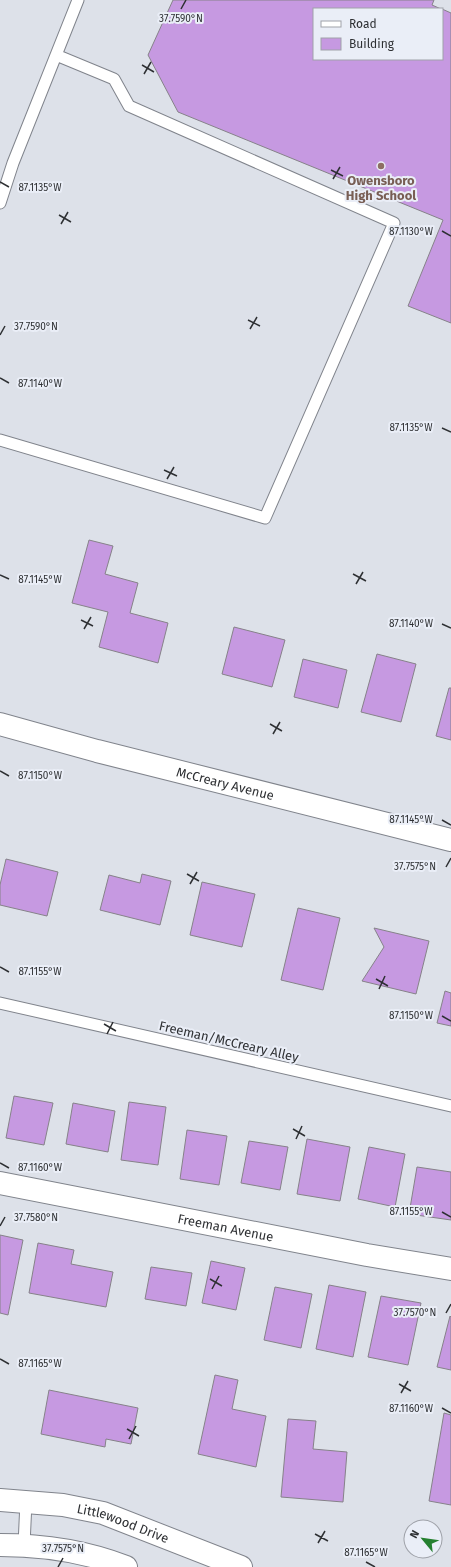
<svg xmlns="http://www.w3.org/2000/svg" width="451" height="1567" viewBox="0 0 451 1567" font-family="'Fira Sans',sans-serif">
<rect width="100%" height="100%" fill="#dde1e9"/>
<path fill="#c699e1" stroke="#868289" d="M173,0H434L432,5L441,9H314V59H442V9L451,13V323L408,306L443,220L178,112L148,55Z
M89,540L113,546L105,574L138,583L130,613L168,623L158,663L99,647L108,612L72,603Z
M234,627L285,640L272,687L222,674Z
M377,654L416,664L401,722L361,712Z
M303,659L347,670L338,708L294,697Z
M449,688H451V740L436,736Z
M6,859L58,872L47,916L0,905V885Z
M142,874L171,881L160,925L100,910L109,875L140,883Z
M202,882L255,894L242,947L190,935Z
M298,908L340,918L323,990L281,980Z
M374,928L429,941L416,994L362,981L384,947Z
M445,991L451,993V1026L437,1023Z
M14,1096L53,1103L44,1145L6,1138Z
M129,1102L166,1107L158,1165L121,1160Z
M73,1103L115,1111L108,1152L66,1144Z
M187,1130L227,1136L219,1185L180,1179Z
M307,1139L350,1147L340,1201L297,1194Z
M249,1141L288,1147L280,1190L241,1183Z
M369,1147L405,1154L395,1207L358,1199Z
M417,1167L451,1172V1220L409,1214Z
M0,1235L23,1240L8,1315L0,1313Z
M38,1243L74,1250L71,1264L113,1272L106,1307L29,1293Z
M211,1261L245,1268L236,1310L202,1303Z
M151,1267L192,1273L186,1306L145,1299Z
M329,1285L366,1292L353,1357L316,1349Z
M275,1287L312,1294L301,1348L264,1340Z
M381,1296L421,1303L408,1365L368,1357Z
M450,1316L451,1317V1370L437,1367Z
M215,1375L238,1380L232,1409L266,1416L256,1467L198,1454Z
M49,1390L138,1408L131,1444L106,1439L105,1447L41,1434Z
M444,1413L451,1415V1505L429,1501Z
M288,1419L316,1421L313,1449L347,1452L343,1502L281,1497Z"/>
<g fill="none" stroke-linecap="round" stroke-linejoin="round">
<g stroke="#80848c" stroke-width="13">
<path id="lane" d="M0,203L13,163L78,0
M0,440L265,518L394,223L129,106L114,79L56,55
M0,1003L451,1106
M24,1545L26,1502"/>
</g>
<g stroke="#80848c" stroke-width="24">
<g id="street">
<path id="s1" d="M0,724L97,751L451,840"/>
<path id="s2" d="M0,1183L367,1255L451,1269"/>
<path id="s3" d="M0,1500L63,1505L103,1513L241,1567"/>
<path d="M0,1545C43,1545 85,1551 126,1567"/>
</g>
</g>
<use href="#lane" stroke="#fff" stroke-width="11"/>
<use href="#street" stroke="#fff" stroke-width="22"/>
</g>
<path fill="none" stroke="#2e3033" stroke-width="1.5" d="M181,9L186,0M142,65L154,72M144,74L151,62M331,170L343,176M333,179L340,167M0,182L9,187M59,215L71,222M61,224L68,212M442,231L451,236M248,320L260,326M250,329L257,317M0,335L5,326M0,378L9,383M442,428L451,432M164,470L177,476M167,479L174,467M353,574L366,581M0,575L9,579M356,584L363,572M81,620L93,626M442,624L451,628M84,629L91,617M270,724L282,731M273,734L280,722M0,771L9,776M442,820L451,825M446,867L451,858M187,874L199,881M190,884L197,872M0,967L9,972M376,979L388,986M379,989L385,976M442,1016L451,1021M104,1024L116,1031M107,1034L113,1022M293,1129L305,1136M296,1139L302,1126M0,1163L9,1168M442,1212L451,1217M0,1226L5,1217M210,1279L222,1286M212,1289L219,1276M446,1313L451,1304M0,1359L9,1364M399,1384L411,1391M401,1393L408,1381M442,1408L451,1413M127,1429L139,1436M129,1439L136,1426M315,1534L328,1541M318,1543L325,1531M366,1562L375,1567M58,1567L63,1558"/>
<circle fill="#8d6e63" stroke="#eaeef7" stroke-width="1.5" cx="381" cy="166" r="4"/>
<g text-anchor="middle" stroke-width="4" stroke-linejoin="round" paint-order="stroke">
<g font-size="13" font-weight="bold" fill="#785e54" stroke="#eaeef7">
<text x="381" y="185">Owensboro<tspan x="381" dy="15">High School</tspan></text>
</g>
<g font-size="13" fill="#2e3033" stroke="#eaeef7">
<text dy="5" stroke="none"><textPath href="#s1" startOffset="233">McCreary Avenue</textPath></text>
<text transform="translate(229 1041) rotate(13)" y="5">Freeman/McCreary Alley</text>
<text dy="5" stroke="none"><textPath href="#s2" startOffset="230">Freeman Avenue</textPath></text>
<text dy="5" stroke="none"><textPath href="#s3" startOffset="126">Littlewood Drive</textPath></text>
</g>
</g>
<g font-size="10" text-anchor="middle" fill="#2e3033" stroke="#eaeef7" stroke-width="4" stroke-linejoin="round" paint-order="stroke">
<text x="181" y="22">37.7590°N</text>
<text x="40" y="191">87.1135°W</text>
<text x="411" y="235">87.1130°W</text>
<text x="36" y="330">37.7590°N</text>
<text x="40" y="387">87.1140°W</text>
<text x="411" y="431">87.1135°W</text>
<text x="40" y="583">87.1145°W</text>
<text x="411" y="627">87.1140°W</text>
<text x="40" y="779">87.1150°W</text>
<text x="411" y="823">87.1145°W</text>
<text x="415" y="870">37.7575°N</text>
<text x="40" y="975">87.1155°W</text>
<text x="411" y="1019">87.1150°W</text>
<text x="40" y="1171">87.1160°W</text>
<text x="411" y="1215">87.1155°W</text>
<text x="36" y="1221">37.7580°N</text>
<text x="415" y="1316">37.7570°N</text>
<text x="40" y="1367">87.1165°W</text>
<text x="411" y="1412">87.1160°W</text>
<text x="63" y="1552">37.7575°N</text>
<text x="366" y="1556">87.1165°W</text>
</g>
<rect x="313" y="8" width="130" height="52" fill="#eaeef7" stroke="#9fa2a9"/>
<rect x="321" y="21" width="20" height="6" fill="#ffffff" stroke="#9fa2a9"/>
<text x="349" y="28" font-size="12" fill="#2e3033">Road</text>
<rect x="321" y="38" width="20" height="12" fill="#c699e1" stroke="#9fa2a9"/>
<text x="349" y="48" font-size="12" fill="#2e3033">Building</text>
<g transform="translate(423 1539) rotate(299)"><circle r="19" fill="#eaeef7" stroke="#9fa2a9"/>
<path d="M0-3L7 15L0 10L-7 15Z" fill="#258030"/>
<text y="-6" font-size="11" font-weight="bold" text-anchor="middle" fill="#2e3033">N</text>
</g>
</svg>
